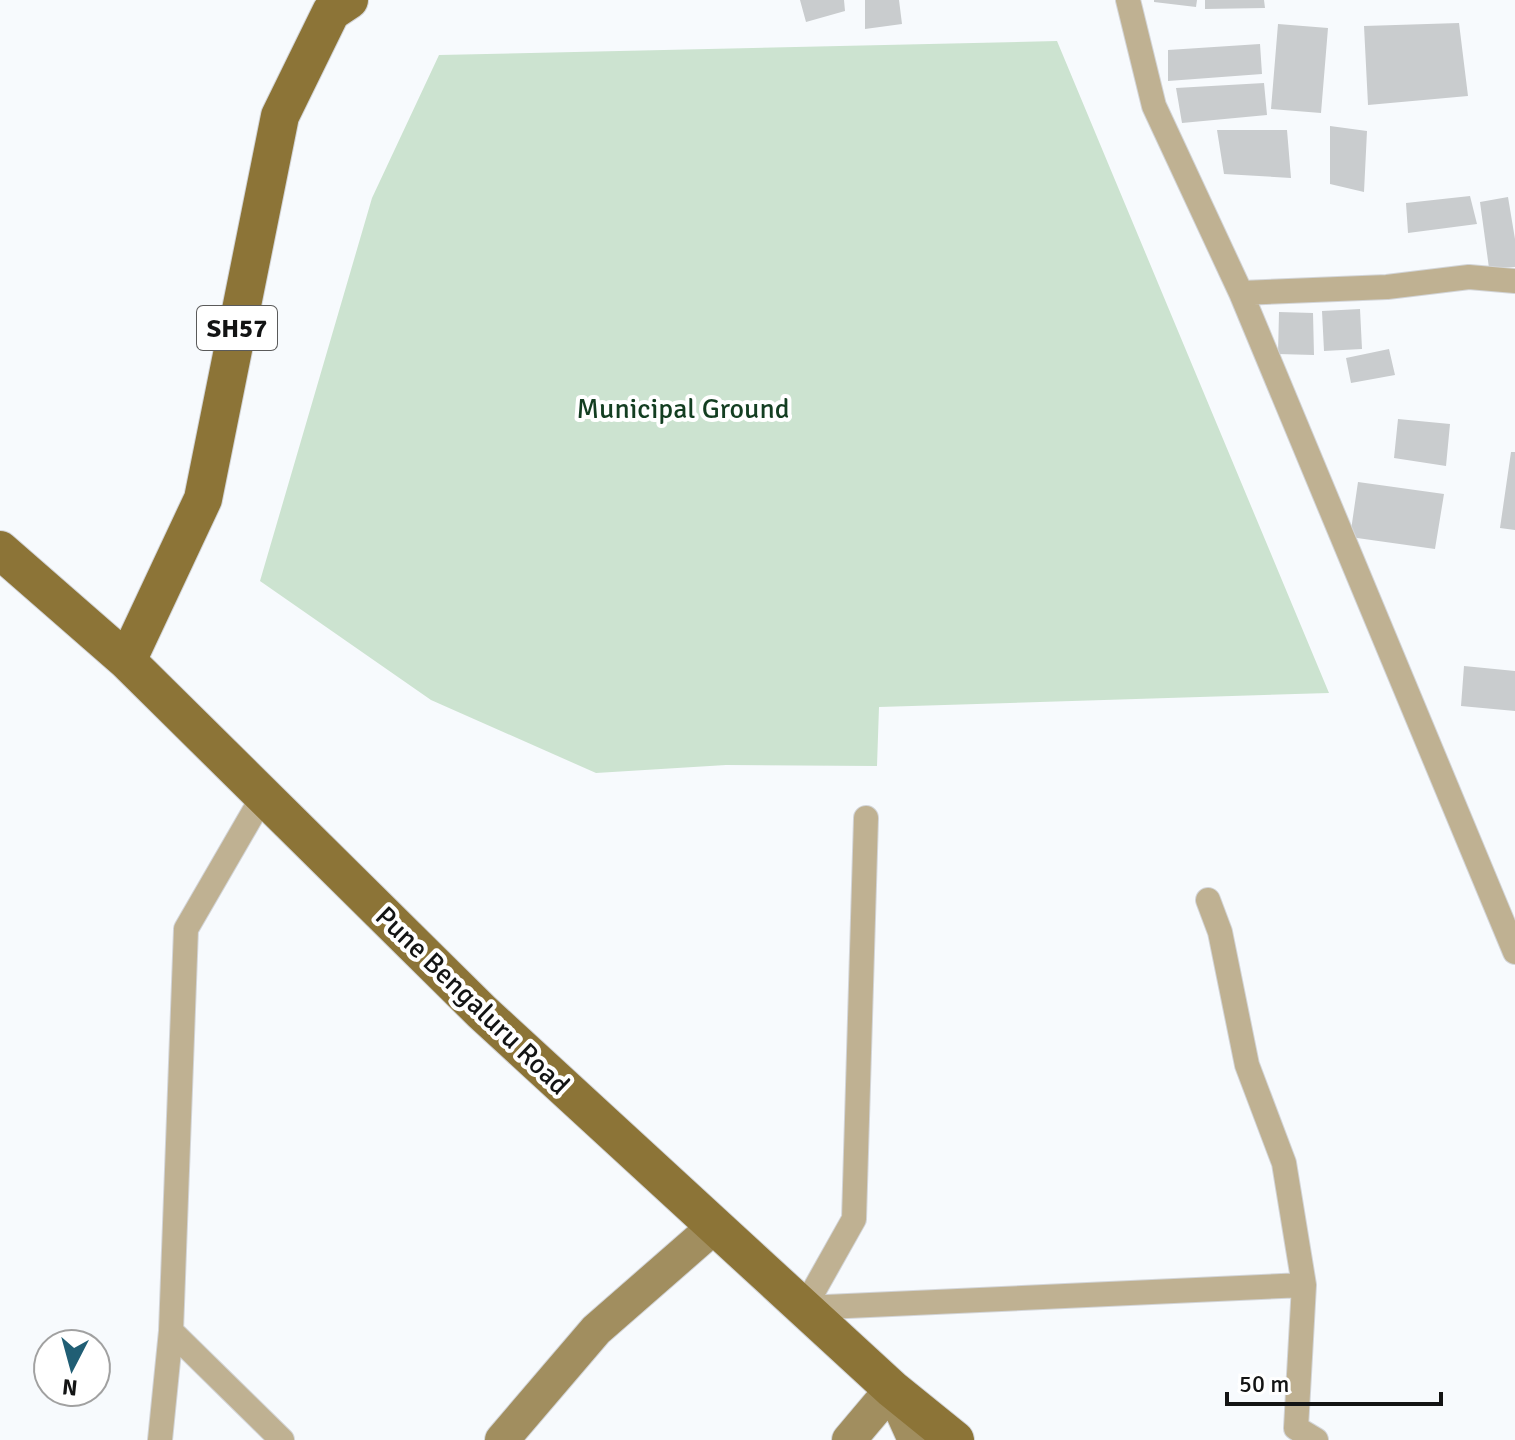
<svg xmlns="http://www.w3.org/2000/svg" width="1515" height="1440" viewBox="0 0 1515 1440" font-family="Signika,sans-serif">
<rect width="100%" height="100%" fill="#f7fafd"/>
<path fill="#cce3d0" d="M1057,41L1329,693L879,707L877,766L726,765L596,773L431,700L260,581L372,198L439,55Z"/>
<path fill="#c9ccce" d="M800,0H844L845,11L806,22Z
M865,0H899L902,24L865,29Z
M1154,0H1197L1196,7L1154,2Z
M1205,0H1264L1265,8L1205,9Z
M1459,23L1468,96L1368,105L1364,26Z
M1278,24L1328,28L1321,113L1271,109Z
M1260,44L1262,74L1168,81V50Z
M1264,83L1267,115L1182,123L1176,88Z
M1330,126L1367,131L1364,192L1330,184Z
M1217,130H1287L1291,178L1224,174Z
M1470,196L1477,224L1408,233L1406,203Z
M1508,197L1515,239V267L1489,268L1480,202Z
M1360,309L1362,349L1324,351L1322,311Z
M1279,312L1313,313L1314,355L1278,354Z
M1389,349L1395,375L1351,383L1346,358Z
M1398,419L1450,424L1446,466L1394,458Z
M1511,452H1515V530L1500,528Z
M1358,482L1444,494L1435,549L1350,537Z
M1464,666L1515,671V711L1461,706Z"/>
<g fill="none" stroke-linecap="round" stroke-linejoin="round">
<g stroke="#d3d5d8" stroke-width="26">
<path id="street" d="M1128,0L1154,106L1241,293L1387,287L1469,277L1515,281
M1241,293L1515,952
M866,818L854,1219L804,1308L1304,1285L1284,1163L1247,1065L1220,932L1208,900
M1304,1285L1296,1428L1316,1440
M171,1331L282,1440
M160,1440L171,1331L186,929L263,796"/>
</g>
<g stroke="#d3d5d8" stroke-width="36">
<path id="secondary" d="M502,1440L596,1330L715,1226
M849,1440L892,1389L915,1440"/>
</g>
<g stroke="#d3d5d8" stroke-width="40">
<path id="primary" d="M0,550L127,661L482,1012L892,1389L955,1440
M127,661L203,499L280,116L331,12L349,0"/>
</g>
<use href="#street" stroke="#bfb192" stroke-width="24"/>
<use href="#secondary" stroke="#a18e5f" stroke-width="34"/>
<use href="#primary" stroke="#8c7437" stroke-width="38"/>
</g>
<g text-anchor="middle" stroke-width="8" stroke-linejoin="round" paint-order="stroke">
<rect fill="#fff" stroke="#5a5a5a" stroke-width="2" x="197" y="306" width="80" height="44" rx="6"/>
<g font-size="26" font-weight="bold" fill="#131414">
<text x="237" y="337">SH57</text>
</g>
<g font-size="28" fill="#133e21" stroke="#fff">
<text x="683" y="418">Municipal Ground</text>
</g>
<g font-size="28" fill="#131414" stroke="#fff">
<text transform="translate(473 1000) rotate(44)" y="10">Pune Bengaluru Road</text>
</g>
</g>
<g transform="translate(72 1368) rotate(186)"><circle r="38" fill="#ffffff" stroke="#a1a1a1" stroke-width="2"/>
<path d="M0-6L14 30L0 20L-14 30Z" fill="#205e74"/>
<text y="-12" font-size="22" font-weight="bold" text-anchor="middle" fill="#131414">N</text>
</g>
<path d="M1227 1392v12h214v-12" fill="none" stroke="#131414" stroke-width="4"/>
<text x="1239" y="1392" font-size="24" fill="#131414" stroke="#ffffff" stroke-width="6" paint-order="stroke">50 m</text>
</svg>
